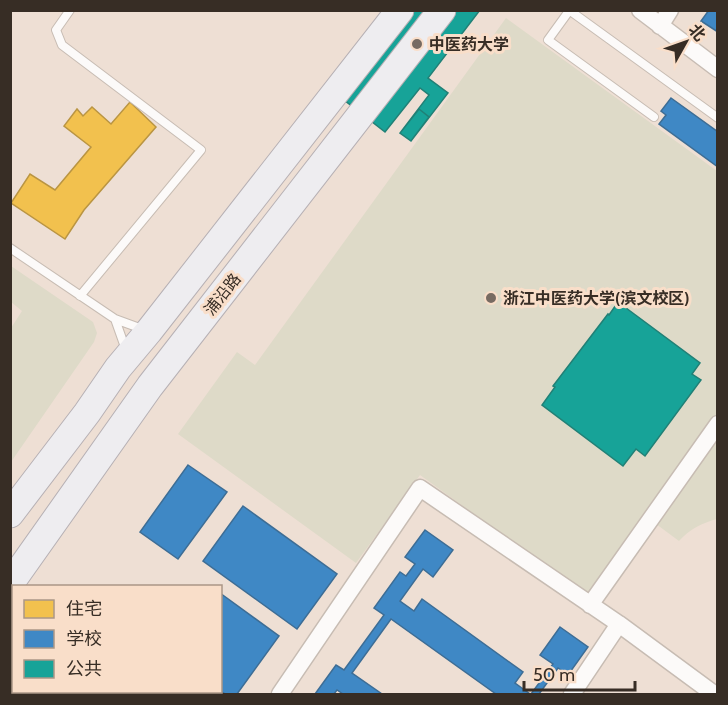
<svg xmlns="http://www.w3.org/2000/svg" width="728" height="705" viewBox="0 0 728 705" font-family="Cabin,'Noto Sans SC',sans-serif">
<rect width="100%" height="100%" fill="#eedfd4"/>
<path fill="#dedac8" d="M506,18L717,171V414L587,596L420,475L356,563L178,434L237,352L255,365Z
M11,266L93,322L97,333L94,342L11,462V328L22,311L11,302Z
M717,431V519C702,523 690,529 679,541L652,521Z"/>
<path fill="#f2c14e" stroke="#ba9542" stroke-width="1.5" d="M130,102L156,127L84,210L65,239L11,203L30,174L55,190L91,147L64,126L77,109L83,116L92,107L111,124Z"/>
<path fill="#3f88c5" stroke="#3d6d95" stroke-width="1.5" d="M709,10H718V32L701,21Z
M671,98L718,132V167L659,124L666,115L661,111Z
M188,465L227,492L178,559L140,532Z
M243,506L337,574L297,629L203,561Z
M425,530L453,550L433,577L423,569L400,601L414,611L422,599L523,672L515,683L530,694H496L391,619L352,673L382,694H343L337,690L334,694H315L336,665L344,670L384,615L374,608L400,572L406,576L415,564L405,557Z
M220,593L279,636L237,694H225L220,691Z
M560,627L588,647L568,675L558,668L539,694H531L553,664L540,655Z"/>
<path fill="#17a398" stroke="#218076" stroke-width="1.5" d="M405,10H480L428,78L448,93L411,141L400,133L429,95L420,88L385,132L339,96Z
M419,109L429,117L411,141L400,133Z
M618,302L700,363L692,374L701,380L645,456L636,449L623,466L542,405L555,387L553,386L608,314L609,315Z"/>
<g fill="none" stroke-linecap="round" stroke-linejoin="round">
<g stroke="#c7bcb3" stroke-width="10">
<path id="service" d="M70,10L56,30L62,45L201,150L80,296
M569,10L718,118
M569,11L548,40L654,117
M10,248L115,319L145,330
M115,319L126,350"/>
</g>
<g stroke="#c7bcb3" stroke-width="19">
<path id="minor" d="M640,10L718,69
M660,26L670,10
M590,605L718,424
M280,694L420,488L619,624L714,694
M572,694L619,624"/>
</g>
<g stroke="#b6b0b4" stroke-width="29">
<path id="primary" d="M10,514L87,413L118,368L149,331L400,10
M10,584L150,386L442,10"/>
</g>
<use href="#service" stroke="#fcfaf9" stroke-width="8"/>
<use href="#minor" stroke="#fcfaf9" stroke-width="16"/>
<use href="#primary" stroke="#eeedf0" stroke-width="27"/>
</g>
<g fill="#776b62" stroke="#f9dec9" stroke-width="2">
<circle cx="417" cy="44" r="6"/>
<circle cx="491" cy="298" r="6"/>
</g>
<g text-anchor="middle" stroke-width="6" stroke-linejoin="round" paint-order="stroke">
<g font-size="16" font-weight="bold" fill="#372d25" stroke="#f9dec9" text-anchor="start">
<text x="429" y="50">中医药大学</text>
<text x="503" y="304">浙江中医药大学(滨文校区)</text>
</g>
<g font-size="16" fill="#372d25" stroke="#f9dec9">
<text transform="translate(222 294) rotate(-52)" y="6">浦沿路</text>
</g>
</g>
<rect width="728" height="705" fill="none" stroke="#372d25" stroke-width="24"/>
<rect x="12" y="585" width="210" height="108" fill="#f9dec9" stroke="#ab9787" stroke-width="1.5"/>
<rect x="24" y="600" width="30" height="18" fill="#f2c14e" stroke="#ab9787" stroke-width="1.5"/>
<text x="66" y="615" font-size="18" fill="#372d25">住宅</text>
<rect x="24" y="630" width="30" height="18" fill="#3f88c5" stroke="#ab9787" stroke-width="1.5"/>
<text x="66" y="645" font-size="18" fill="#372d25">学校</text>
<rect x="24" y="660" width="30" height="18" fill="#17a398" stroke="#ab9787" stroke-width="1.5"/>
<text x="66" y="675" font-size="18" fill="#372d25">公共</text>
<g transform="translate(686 42) rotate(50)" stroke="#f9dec9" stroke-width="4.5" paint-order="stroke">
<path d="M0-4.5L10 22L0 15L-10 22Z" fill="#372d25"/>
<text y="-9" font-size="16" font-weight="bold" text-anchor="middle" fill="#372d25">北</text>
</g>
<path d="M524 681v9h111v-9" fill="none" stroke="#372d25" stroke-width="3"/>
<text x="533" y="681" font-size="18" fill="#372d25" stroke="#f9dec9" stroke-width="4.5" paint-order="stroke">50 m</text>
</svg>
